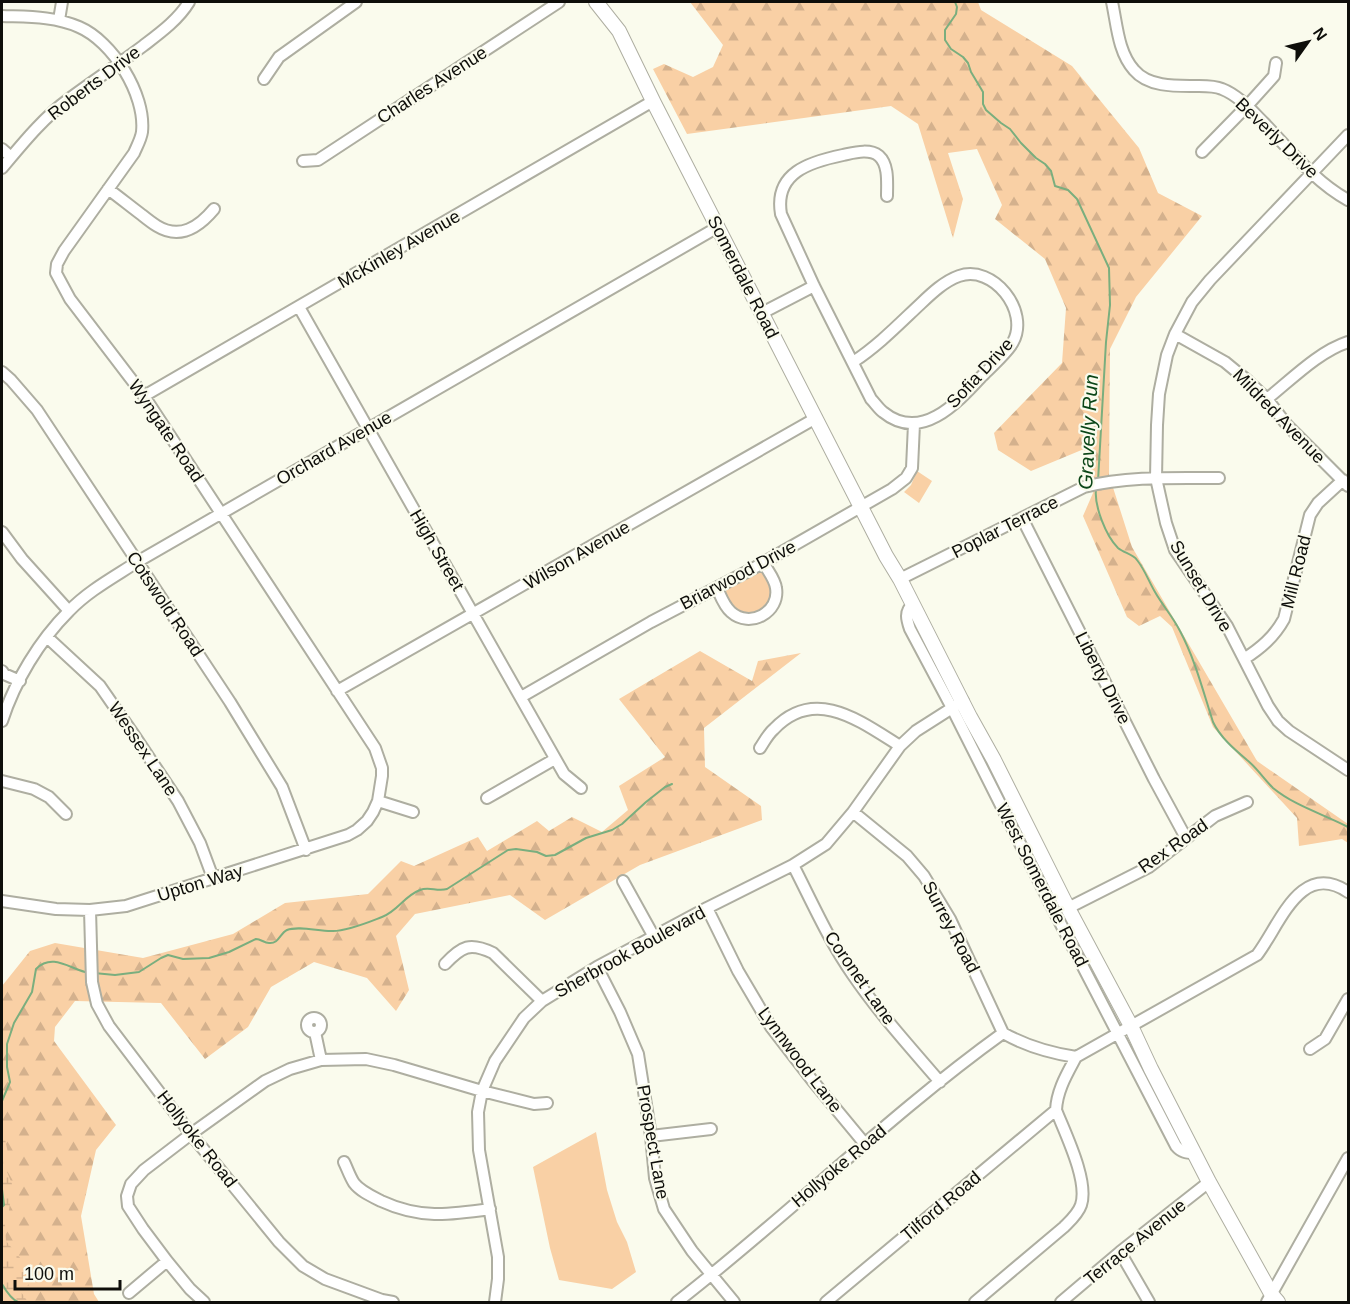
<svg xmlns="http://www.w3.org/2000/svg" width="1350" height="1304" viewBox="0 0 1350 1304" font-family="Arial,sans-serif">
<defs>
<pattern id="forest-firs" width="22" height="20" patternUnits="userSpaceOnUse" patternTransform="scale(1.5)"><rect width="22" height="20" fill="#f9d0a5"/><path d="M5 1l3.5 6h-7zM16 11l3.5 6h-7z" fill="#d4b18d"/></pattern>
<pattern id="wetland-marsh" width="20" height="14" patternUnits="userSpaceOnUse" patternTransform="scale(1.5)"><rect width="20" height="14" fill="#f9d0a5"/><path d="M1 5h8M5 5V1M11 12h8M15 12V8" fill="none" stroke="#d4b18d"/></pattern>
</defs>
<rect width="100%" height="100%" fill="#fafbed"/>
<path fill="#f9d0a5" d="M917,471L932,481L919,503L904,492L911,485Z
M763,562L773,581V606L742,618L717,588Z
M596,1132L607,1190L617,1222L627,1242L636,1272L612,1289L559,1280L550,1248L533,1167Z"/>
<path fill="url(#forest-firs)" d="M690,2H978L981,10L1072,66L1139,148L1158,193L1202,216L1136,297L1110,349L1109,475L1132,547L1257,761L1348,824V843L1342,839L1299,846L1297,818L1213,727L1172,627L1160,616L1139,626L1127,617L1083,516L1093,493L1092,480L1084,449L1031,471L998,450L994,433L1062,363L1066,308L1045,259L995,219L1002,205L977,149L948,153L963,199L953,238L918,124L891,106L687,134L653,69L664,64L693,77L713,67L723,45Z
M700,651L752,681L758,661L801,653L704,728L705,767L761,806L762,820L640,865L545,920L510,895L415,914L396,936L409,990L396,1011L367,978L314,962L271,987L248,1027L205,1059L161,1003L75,1001L55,1027L54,1041L116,1125L96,1150L81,1216L94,1294L99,1302H2V986L30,951L55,943L143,958L233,934L285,903L368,894L401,861L414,866L478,837L487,851L537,821L549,831L572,817L602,832L628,810L619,786L665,757L619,699Z"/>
<path fill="url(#wetland-marsh)" d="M2,1125L8,1153L3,1162L12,1184L9,1211L5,1224L6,1241L31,1271L29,1284L21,1292L28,1302H2Z"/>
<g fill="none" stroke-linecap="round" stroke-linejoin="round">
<path stroke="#7aae7e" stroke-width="2" d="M955,2L957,7L956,14L945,30V40L951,49L963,57L968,63L971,72L983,92V104L986,110L1001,123L1010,129L1021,143L1036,158L1045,164L1051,171L1055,186L1068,190L1077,199L1109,268L1110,305L1106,342L1098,481
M1096,489C1094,506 1106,536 1118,548C1124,553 1133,554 1137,560C1145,570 1149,582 1155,592C1163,606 1173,617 1180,631C1195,659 1203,691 1213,722C1220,737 1234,749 1247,760C1257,768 1264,779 1273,788C1295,806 1323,814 1348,827
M94,973L115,975L139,972L161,958L168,955L183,959L209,958L229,952L256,939C261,939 264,943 269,943C279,944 280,933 287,930C299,925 321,932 333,931C348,931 369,922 382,917C398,911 404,896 420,890C429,886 437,892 447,889L508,850L516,849L537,852L546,856L555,855L586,838L612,830L622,824L646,802L665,787L672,784
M2,1101L10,1082L7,1067V1044L14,1023L32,992L36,969C53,952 71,970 89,973
M2,1189L4,1205L2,1207
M2,1284C6,1291 11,1299 18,1302"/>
<g stroke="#aeaea1" stroke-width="14">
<path id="minor" d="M1112,2C1117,25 1118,52 1134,70C1149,88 1179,86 1199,86C1207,86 1215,86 1222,89C1238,95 1252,111 1264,123C1290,150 1315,182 1348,200
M2,16C27,17 54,16 79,27C112,41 146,94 142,132C141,139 137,146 134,153L64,251L57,264L56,273L70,299L144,396L375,748L382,768V776L378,801L373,812L367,821L357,830L348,835L126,906L90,910L56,909L2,901
M59,20L62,2
M264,79L279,57L356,2
M1348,135L1210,280L1192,302L1175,334L1167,355L1159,394L1157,425L1156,478L1166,523L1175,550L1227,626L1268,706L1278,721L1289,731L1348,770
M2,149L11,157
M1202,152L1247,106L1274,76L1276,63
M303,161L318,160L559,2
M2,168C23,143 43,118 69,99C93,81 119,64 143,46C160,33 178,20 189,2
M108,189C119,197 130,206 142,215C147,219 152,223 157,226C180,240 199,227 214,209
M299,307L564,774L581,788
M762,313L814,286
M1175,334L1225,362L1248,381L1267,399L1287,425L1348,486
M853,362C876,347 895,328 915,309C928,297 942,282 959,276C993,264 1030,311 1013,342C1009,351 990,368 982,376C957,403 921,443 883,412C879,409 875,403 871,399L814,286L781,214C774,173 809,162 843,155C853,153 869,148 879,156C889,165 887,183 887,196
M2,372L11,380L37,410L230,702L282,787L306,850
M144,396L653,101
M1267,399C1292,379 1318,352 1348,342
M1022,518L1154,779L1186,838
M2,532L22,559L69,611
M900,579L1084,487C1127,476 1175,478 1219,478
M717,588C721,597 724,606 731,612C750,629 780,612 776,588C775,579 767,570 763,562
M913,605C904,611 907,620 910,629L952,708L1052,907L1176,1146C1181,1152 1186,1153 1194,1153
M47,637L100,686L134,735L178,801L200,843L213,878
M1244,659C1261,648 1274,637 1284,619L1310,515L1318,503L1343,480
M2,671L4,674L20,681
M337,691L816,418
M521,697L651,622L754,568L892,489L906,478L912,468L914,424
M2,721C15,681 39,641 69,611C88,591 114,577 137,562L718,227
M760,748C764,742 768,734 774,729C815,686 860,721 900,746
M2,781L34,789L49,797L66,814
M487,798L555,759
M378,801L413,812
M853,812L907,856L924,876L950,919L1003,1033
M793,865C812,902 829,941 853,975C879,1013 910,1047 940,1082
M623,881L654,937
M707,908L738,971L771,1027L812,1080L865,1144
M1068,908L1149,867L1215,816L1247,802
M90,910L92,982L97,1004L109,1026L191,1134L279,1242L303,1266L325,1279L382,1300L393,1302
M445,964C462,946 470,942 493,953L542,1001
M597,967L620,1012L638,1054L651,1136L655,1178L664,1209L692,1251L734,1302
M307 1025a7 7 0 1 1 14 0a7 7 0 1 1-14 0Z
M315,1032L321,1060
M1003,1033C1026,1046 1050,1053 1076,1057L1257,955C1280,925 1300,860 1348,892
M1310,1049L1325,1039L1348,999
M651,1136L711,1129
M344,1162C347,1168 350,1177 354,1183C360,1191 371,1196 381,1201C420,1219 448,1215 490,1209
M1120,1252L1149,1302
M129,1293L167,1261
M204,1302L190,1289L167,1261L143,1229L128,1206L127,1196L131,1184L144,1170L191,1134L265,1081L290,1069L321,1060L366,1059L394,1065L482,1091L534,1104L547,1103
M495,1302L498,1279V1257L479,1150L478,1112L482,1091L495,1061L524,1018L542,1001L597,967L707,908L793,865L826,844L853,812L900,746L916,731L963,701
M677,1302C788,1216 889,1115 1003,1033
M826,1302L1056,1110
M975,1302L1064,1227C1070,1221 1078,1214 1081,1205C1089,1181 1065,1133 1056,1110C1057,1090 1067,1074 1076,1057
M1061,1302L1120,1252L1209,1182
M1267,1302L1348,1158"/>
</g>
<g stroke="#aeaea1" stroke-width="16">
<path id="major" d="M596,2L619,31L654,103L886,556L900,579L970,717L994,760L1068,908L1131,1026L1151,1069L1209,1182L1272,1295L1278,1302"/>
</g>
<use href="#minor" stroke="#fff" stroke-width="10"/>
<use href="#major" stroke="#fff" stroke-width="14"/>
</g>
<g text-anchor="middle" stroke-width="4.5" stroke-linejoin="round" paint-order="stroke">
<g font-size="18" fill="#0e0e0a" stroke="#fafbed">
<text transform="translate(94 83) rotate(-37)" y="6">Roberts Drive</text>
<text transform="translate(432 85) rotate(-33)" y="6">Charles Avenue</text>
<text transform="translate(1277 138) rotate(44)" y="6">Beverly Drive</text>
<text transform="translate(399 249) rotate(-30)" y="6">McKinley Avenue</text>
<text transform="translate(743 277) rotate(63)" y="6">Somerdale Road</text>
<text transform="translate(980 373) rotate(-47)" y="6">Sofia Drive</text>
<text transform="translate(1279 416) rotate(46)" y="6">Mildred Avenue</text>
<text transform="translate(166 431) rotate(56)" y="6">Wyngate Road</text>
<text transform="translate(334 448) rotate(-30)" y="6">Orchard Avenue</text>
<text transform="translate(1005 527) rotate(-27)" y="6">Poplar Terrace</text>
<text transform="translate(437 550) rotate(60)" y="6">High Street</text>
<text transform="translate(577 555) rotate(-30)" y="6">Wilson Avenue</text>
<text transform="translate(1296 572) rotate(-76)" y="6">Mill Road</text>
<text transform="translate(738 575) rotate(-28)" y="6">Briarwood Drive</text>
<text transform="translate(1201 586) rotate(59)" y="6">Sunset Drive</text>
<text transform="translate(165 604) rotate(56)" y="6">Cotswold Road</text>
<text transform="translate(1103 678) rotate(63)" y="6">Liberty Drive</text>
<text transform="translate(143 749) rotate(56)" y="6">Wessex Lane</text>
<text transform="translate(1173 846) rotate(-35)" y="6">Rex Road</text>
<text transform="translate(200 883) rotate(-17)" y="6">Upton Way</text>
<text transform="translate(1042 885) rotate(63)" y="6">West Somerdale Road</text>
<text transform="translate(951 927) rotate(62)" y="6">Surrey Road</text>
<text transform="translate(630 952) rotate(-29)" y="6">Sherbrook Boulevard</text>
<text transform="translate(860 978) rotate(55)" y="6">Coronet Lane</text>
<text transform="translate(800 1060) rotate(53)" y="6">Lynnwood Lane</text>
<text transform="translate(197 1139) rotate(52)" y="6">Hollyoke Road</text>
<text transform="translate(653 1142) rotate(80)" y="6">Prospect Lane</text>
<text transform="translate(839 1166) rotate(-40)" y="6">Hollyoke Road</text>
<text transform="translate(941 1206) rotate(-40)" y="6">Tilford Road</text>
<text transform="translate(1135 1242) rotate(-39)" y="6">Terrace Avenue</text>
</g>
<g font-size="20" font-style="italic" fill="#0a4517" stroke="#fafbed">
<text transform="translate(1088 432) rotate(-87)" y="7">Gravelly Run</text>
</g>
</g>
<rect width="1350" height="1304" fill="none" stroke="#0e0e0a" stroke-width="6"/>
<g transform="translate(1308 42) rotate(56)" stroke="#fafbed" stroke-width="4.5" paint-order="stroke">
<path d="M0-4.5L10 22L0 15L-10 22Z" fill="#0e0e0a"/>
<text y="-9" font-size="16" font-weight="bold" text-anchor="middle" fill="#0e0e0a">N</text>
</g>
<path d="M15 1280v9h105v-9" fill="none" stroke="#0e0e0a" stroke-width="3"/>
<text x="24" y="1280" font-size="18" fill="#0e0e0a" stroke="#fafbed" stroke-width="4.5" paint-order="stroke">100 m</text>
</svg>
